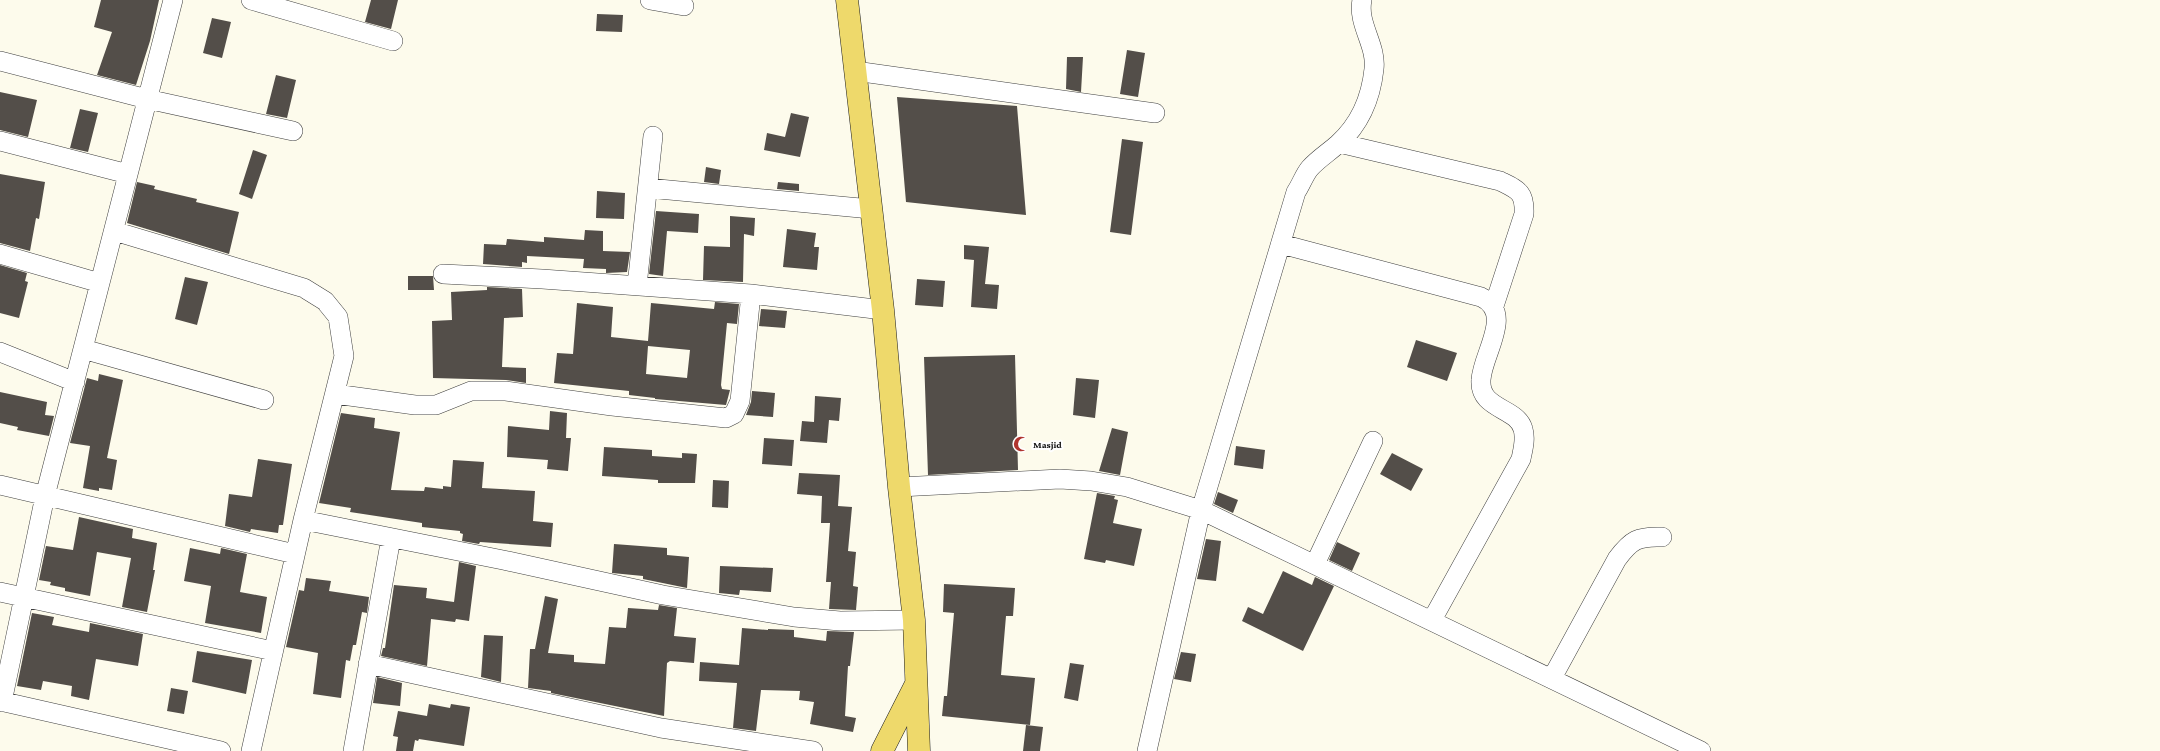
<svg xmlns="http://www.w3.org/2000/svg" width="2160" height="751" viewBox="0 0 2160 751" font-family="'Crimson Pro',serif">
<rect width="100%" height="100%" fill="#fdfbec"/>
<path fill="#534e49" fill-rule="evenodd" d="M101,0H159L150,41L136,85L97,75L112,32L94,27Z
M371,0H398L391,29L365,22Z
M597,14L623,15L622,32L596,31Z
M212,18L231,22L222,58L203,53Z
M1127,50L1145,53L1138,97L1120,94Z
M1067,57H1083L1081,92L1066,89Z
M276,75L296,80L287,118L266,114Z
M0,92L37,100L28,137L0,130Z
M897,97L1017,106L1026,215L906,202Z
M80,109L98,113L88,152L70,148Z
M791,113L809,117L800,157L764,150L767,133L785,137Z
M1122,139L1143,142L1131,235L1110,232Z
M253,150L267,155L252,199L239,194Z
M706,167L721,170L719,184L704,182Z
M0,174L45,182L39,219L36,218L30,251L0,243Z
M137,182L155,186L154,189L197,199L196,202L239,212L229,254L127,223Z
M778,182L799,184V191L777,189Z
M597,191L625,193L624,219L596,218Z
M656,211L699,214L698,233L667,231L663,276L649,274Z
M730,216L755,218L754,236L744,234L743,282L703,280L704,246L730,247Z
M787,229L816,233L814,247H819L817,270L783,267Z
M585,230L603,231V251L630,252L627,272L606,273V269L583,268L584,259L527,256V263L522,262V267L483,264L484,244L506,245L507,239L544,242V237L584,240Z
M964,245L989,247L985,284L999,285L997,309L971,307L974,260L964,259Z
M0,265L27,273L25,281L28,282L19,318L0,313Z
M408,276H433L434,290H408Z
M185,277L208,282L197,325L175,319Z
M917,279L945,281L943,307L915,305Z
M487,287L522,289L523,317L504,318L502,367L526,368V383L506,380L433,378L432,321L452,320L451,292L487,290Z
M715,302L739,304L737,324L727,323L721,385L722,389L730,390L726,405L655,399V398L629,395V391L554,383L557,353L573,354L577,303L613,307L611,337L648,341L651,303L714,309ZM648,346L690,350L687,378L646,374Z
M761,309L787,311L785,328L759,326Z
M1416,340L1457,353L1447,381L1407,367Z
M1015,355L1018,470L928,475L924,357Z
M99,374L123,380L107,458L117,460L112,490L99,488V491L83,488L90,446L70,443L87,378L98,381Z
M1076,378L1099,380L1095,418L1073,415Z
M752,391L775,393L773,417L746,415L751,402Z
M0,392L47,402L45,415L54,416L49,436L17,430L18,427L0,423Z
M815,396L841,398L839,421L829,420L827,443L800,441L802,421L814,422Z
M550,411L567,413L566,438H571L568,471L547,469L548,460L507,457L508,426L549,430Z
M341,413L375,418L374,428L400,432L391,490L424,491L425,487L443,489V486L451,487L453,460L484,462L482,488L535,491L533,521L553,523L551,547L480,542L479,544L462,541L463,534L460,533V531L422,527V523L350,512L351,508L319,503Z
M1112,428L1128,432L1120,475L1099,471Z
M764,438L794,440L792,466L762,464Z
M1236,446L1265,450L1263,469L1234,465Z
M604,447L652,450V456L682,458V453L697,454L695,483H658V480L602,476Z
M1392,453L1423,469L1411,491L1380,474Z
M258,459L292,464L283,525H279L278,533L251,529L250,532L225,526L229,494L252,497Z
M799,473L840,475L838,506L852,507L848,551L856,552L853,586L858,587L856,610L829,609L831,582H826L830,523H821L822,496L797,494Z
M713,480L729,481L728,508L712,507Z
M1218,492L1238,500L1233,513L1214,504Z
M1097,493L1115,496L1114,499L1118,500L1113,523L1142,529L1134,566L1106,560L1105,563L1084,559Z
M79,517L133,529L132,538L157,543L153,570H155L147,612L122,607L131,558L97,552L90,596L65,591V588L50,585L51,582L39,580L46,546L73,550Z
M1206,539L1221,541L1216,581L1197,579Z
M1337,542L1360,553L1352,571L1329,560Z
M614,544L667,548V555L689,557L687,588L643,579V576L612,573Z
M190,548L220,554L221,548L247,554L240,592L267,597L261,633L205,623L211,586L184,581Z
M459,562L476,566L469,621L456,619L455,622L431,619L427,666L381,656L383,648H385L394,585L427,588L426,598L454,602Z
M720,566L773,568L771,592L740,590L739,595L719,593Z
M1283,571L1312,585L1315,577L1334,586L1303,651L1242,621L1248,607L1263,614Z
M306,578L331,581L329,591L369,597L367,613L362,612L356,645H353L350,661L346,660L341,698L313,694L318,653L286,647L299,590L304,591Z
M944,584L1015,588L1013,616H1006L1001,675L1035,678L1030,725L942,716L944,696H947L954,613L943,612Z
M545,596L558,599L548,653L574,655V662L605,664L609,627L626,628L628,608L658,610L659,605L677,608L674,636L696,638L694,663L670,661L667,663L664,716L551,693V691L528,688L530,649H535Z
M32,613L54,617L52,625L89,632L90,623L143,634L138,666L96,659L89,700L71,696L72,686L43,681L41,690L17,686Z
M742,628L768,630V629L794,630V637L826,641L827,631L854,632L850,666H848L845,716L856,718L853,732L810,724L814,702L799,700L800,691L761,690L756,731L733,728L737,683L699,681L700,662L739,665Z
M484,635L503,636L501,682L481,677Z
M197,651L252,660L246,694L192,682Z
M1181,652L1196,654L1191,682L1174,679Z
M1070,663L1084,665L1078,701L1064,698Z
M377,677L402,683L400,706L373,703Z
M171,688L188,691L184,714L167,711Z
M429,704L450,708L451,704L470,707L464,746L419,739L418,741L415,740L413,751H396L398,737L393,736L398,711L427,716Z
M1026,725L1043,727L1040,751H1023Z"/>
<g fill="none" stroke-linecap="round" stroke-linejoin="round">
<g stroke="#3f3f3f" stroke-width="20">
<path id="minor" d="M251,0L393,41
M650,0L684,6
M0,61L147,99L293,131
M855,71L1155,113
M0,141L128,174
M1339,143L1500,181C1518,190 1525,192 1524,214L1494,306
M648,188L871,209
M114,231L304,288L325,301L338,317L344,356L303,520
M1281,244L1481,297C1515,313 1482,354 1481,380C1479,410 1517,407 1523,429C1526,439 1523,449 1521,459L1432,620
M0,254L100,283
M443,274L542,279L751,294L883,310
M637,286L653,136
M83,349L264,400
M0,352L75,382
M335,394L415,405H436L471,391H506L612,406L726,418L734,414L740,401L751,294
M0,485L295,554
M899,487L1060,479L1091,481L1127,487L1201,510L1701,751
M1315,564L1373,441
M0,592L273,651
M368,664L661,728L813,751
M1552,678L1617,559C1631,540 1638,536 1662,537
M0,701L221,751
M2,702L45,496L173,0
M251,751L303,520L503,560L663,595L794,617L840,621L914,620
M353,751L391,538
M1147,751L1201,510L1296,192C1301,185 1304,175 1310,168C1318,159 1329,152 1338,144C1360,124 1371,98 1374,69C1377,45 1357,24 1362,0"/>
</g>
<g stroke="#1d1d1d" stroke-width="23">
<path id="primary" d="M847,0L883,310L899,487L914,620L919,751
M882,751L916,684"/>
</g>
<use href="#minor" stroke="#fff" stroke-width="19"/>
<use href="#primary" stroke="#eed96b" stroke-width="22"/>
</g>
<defs>
<g id="mosque-bare" transform="scale(1.2)"><path d="M3.5-4.9A6 6 0 1 0 3.5 4.9A5 5 0 1 1 3.5-4.9Z" fill="#b0342f" stroke="#fff" stroke-width="2.5" paint-order="stroke"/></g>
</defs>
<g fill-rule="evenodd">
<use href="#mosque-bare" x="1021" y="444"/>
</g>
<g text-anchor="middle" stroke-width="4" stroke-linejoin="round" paint-order="stroke">
<g font-size="10" font-weight="bold" fill="#0c0c0c" stroke="#fff" text-anchor="start">
<text x="1033" y="448">Masjid</text>
</g>
</g>
</svg>
